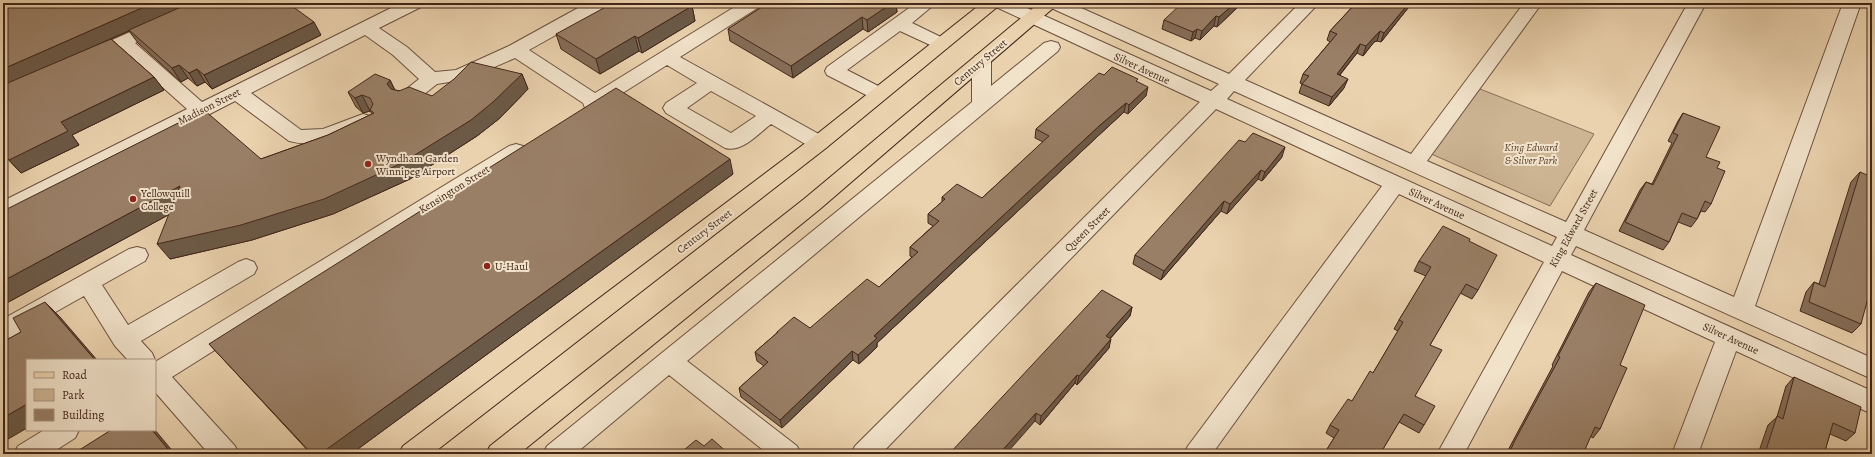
<svg xmlns="http://www.w3.org/2000/svg" width="1875" height="457" viewBox="0 0 1875 457" font-family="Alegreya,serif">
<rect width="100%" height="100%" fill="#ead2ae"/>
<filter id="stains"><feTurbulence type="fractalNoise" baseFrequency=".005" numOctaves="4"/><feColorMatrix values="0 0 0 0 .2 0 0 0 0 .09 0 0 0 0 .02 0 0 0 .5 -.17"/></filter>
<radialGradient id="worn" r=".72"><stop offset=".6" stop-color="#630" stop-opacity="0"/><stop offset="1" stop-color="#630" stop-opacity=".3"/></radialGradient>
<path fill="#cdb594" stroke="#886e56" d="M1475,87L1594,134L1550,206L1429,153Z"/>
<g fill="none" stroke-linecap="round" stroke-linejoin="round">
<g stroke="#6c513e" stroke-width="2">
<path id="minor" d="M195,3H218L215,7L135,43L202,102L401,3H424L421,7L379,28L407,47L435,72L456,70L509,46L587,3H609L606,7L529,50L595,93L741,3H762L759,7L680,57L826,138L829,143L826,148L819,150L812,148L771,124C758,134 742,153 725,148L666,113L663,108L666,103L697,83L667,65L599,108L592,110L585,108L583,103L515,58L467,79L437,84L413,103L406,105L399,103L396,99L399,95L419,79L393,55L365,35L251,93L301,130L323,129L363,114L370,116L373,121L370,126C344,136 318,149 289,141L235,101L11,216L3,218V201L187,109L121,50L97,61L90,63L83,61L81,57L83,53ZM711,91L756,116L731,133L687,108Z
M916,3H936L912,23L947,40L950,44L947,48L941,50L900,31L847,70L886,90L889,94L886,98L879,100L872,98L827,75L825,71L827,67Z
M993,3H1016L1211,91L1219,84L1049,7L1046,3H1070L1229,74L1300,3H1319L1245,80L1411,154L1524,3H1542L1427,161L1566,222L1688,3H1706L1584,230L1734,297L1843,3H1861L1755,306L1872,358V379L1576,246L1571,255L1872,391V414L1736,351L1698,454H1672L1715,342L1562,271L1464,454H1437L1544,262L1399,194L1212,454H1184L1188,446L1382,186L1216,109L881,454H851L855,446L1200,102L996,7ZM1234,91L1557,237L1552,246L1227,99Z
M1051,41L1058,43L1060,47L1058,51L687,361L797,446L801,454H768L669,375L575,454H543L547,446L972,102V66L975,56L982,54L989,56L991,60V86L1044,43Z
M516,144L523,146L526,151L523,156L172,377L235,446L239,454H209L155,392V362L509,146Z
M137,247L145,249L148,255L145,261L102,285L128,325L238,262L246,259L254,262L257,268L254,274L141,341L152,353L155,360V361L128,360L115,346L84,296L11,337L3,340V319L129,249Z
M44,430H79L75,438L50,454H14L18,446Z"/>
</g>
<g stroke="#422618" stroke-width="2">
<path id="major" d="M982,3H1002L826,148L432,454H399L403,446L812,138Z
M1039,3H1059L820,209L519,454H486L490,446L804,199Z"/>
</g>
<use href="#minor" fill="#f1e2ca" fill-rule="evenodd"/>
<use href="#major" fill="#ead2ae" fill-rule="evenodd"/>
</g>
<path fill="#846d58" stroke="#422618" d="M3,3L321,35L212,89L205,82L197,86L188,78L181,82L138,43L129,31L111,39L154,77L164,90L72,135L79,145L21,173L3,154Z
M768,3H898L896,4L897,12L868,32L863,29L793,78L730,41L728,29Z
M1242,3L1217,27L1214,26L1200,40L1195,38L1191,41L1162,29L1164,20Z
M1356,3H1412L1381,42L1377,41L1374,42L1363,56L1357,53L1340,75L1344,88L1329,106L1299,93L1302,84L1300,83L1303,74L1330,42L1327,40L1330,31Z
M692,6L695,21L642,53L639,51L600,74L561,49L556,34Z
M522,74L528,89L500,118L477,136L410,179L333,214L252,240L170,259V214L3,305V211L261,159L328,135L372,114L370,111L363,113L356,107L348,92L390,80L395,90L432,96Z
M1104,75L1137,82L1146,96L1128,114L1124,112L1098,136L877,343V347L859,364L853,360L782,428L741,397L739,388L764,366L757,361L755,352L777,333V332L810,328L879,287L912,257L910,256V247L933,226L928,223V214L942,202V197L982,198L1043,142L1035,138L1036,129Z
M1683,113L1706,157L1717,168L1711,204L1705,212L1701,211L1697,219L1691,227L1678,222L1669,242L1663,250L1619,231L1640,190L1646,182L1652,184L1672,143L1668,141L1678,121Z
M1245,142L1282,157L1262,181L1258,179L1227,214L1221,211L1161,280L1133,264L1135,255Z
M1860,172L1861,324L1852,333L1800,311L1806,292L1814,282L1819,284L1851,182Z
M733,174L351,454H311L222,358L209,344Z
M1469,242L1478,290L1472,299L1460,293L1430,345L1415,396L1424,425L1419,433L1399,422L1380,454H1324L1334,438L1326,433L1330,425L1352,401L1373,373L1398,331L1394,329L1399,320L1426,276L1414,271L1419,261Z
M1596,283L1620,365L1600,429L1593,438L1590,436L1583,454H1506L1553,366L1552,365L1589,292Z
M1132,307L1130,316L1110,339L1109,348L1077,385L1075,383L1040,425L1035,421L949,454Z
M1794,377L1855,433L1846,441L1830,434L1824,454H1758L1768,425L1777,417L1786,386Z"/>
<path fill="#6b5947" stroke="#422618" d="M153,3H191L3,87V69Z
M890,3H898L896,4L897,12L868,32L867,20Z
M1235,3H1242L1217,27L1219,17Z
M1409,3H1412L1381,42L1384,33Z
M692,6L695,21L642,53L638,38Z
M1216,16L1214,26L1200,40L1202,31Z
M862,17L863,29L793,78L791,66Z
M314,22L321,35L212,89L204,75Z
M1197,29L1195,38L1191,41L1193,32Z
M1380,31L1377,41L1374,42L1363,56L1366,46L1378,33Z
M635,36L639,51L600,74L596,59Z
M1360,44L1357,53L1333,83L1337,74Z
M179,65L188,78L181,82L172,68Z
M197,69L205,82L197,86L189,73Z
M522,74L528,89L500,118L477,136L410,179L333,214L252,240L170,259L157,244Z
M154,77L164,90L72,135L79,145L21,173L9,160L61,122Z
M1348,79L1344,88L1329,106L1332,97Z
M390,80L397,95L394,99L387,84Z
M1148,87L1146,96L1128,114L1129,105Z
M362,95L370,111L363,113L355,98Z
M1126,103L1124,112L1098,136L877,343V347L859,364L858,355L874,336L1099,126Z
M1285,147L1282,157L1262,181L1265,172Z
M730,159L733,174L351,454H320Z
M1261,170L1258,179L1227,214L1230,204Z
M180,186L192,202L3,305V281Z
M1224,201L1221,211L1161,280L1164,271Z
M45,302L60,317L97,360H95Z
M1132,307L1130,316L1104,345L1106,336Z
M1111,339L1109,348L1077,385L1079,376Z
M852,351L853,360L782,428L780,420Z
M1077,375L1075,383L1040,425L1041,416Z
M27,404V428L3,442V418Z
M1036,413L1035,421L1006,454H999Z
M152,430H155L175,454H172Z"/>
<path fill="#997f66" stroke="#422618" d="M3,3H153L3,69Z
M190,3H288L314,22L204,75L197,69L189,73L179,65L172,68L129,30Z
M613,3H687L692,6L638,38L635,36L596,59L556,34Z
M768,3H892L867,20L862,17L791,66L728,29Z
M1182,3H1235L1219,17L1216,16L1202,31L1197,29L1193,32L1164,20Z
M1356,3H1409L1384,33L1380,31L1378,33L1366,46L1360,44L1337,74L1348,79L1332,97L1302,84L1309,76L1303,74L1337,34L1330,31Z
M111,39L154,77L61,122L68,131L9,160L3,154V85Z
M471,62L522,74L493,102L471,120L402,163L324,199L241,225L157,244L180,186L3,281V211L204,110L261,159L328,135L374,113L370,110L373,104L370,98L362,95L355,98L348,92L375,74L390,80L387,84L391,89L399,91L409,87L432,96L454,79Z
M1112,67L1138,79L1136,81L1148,87L1129,105L1126,103L1099,126L874,336L877,338L858,355L852,351L780,420L739,388L768,362L755,352L778,332H777L794,317L810,328L867,279L879,287L918,252L910,247L939,221L928,214L945,199L942,197L957,184L982,198L1049,136L1036,129L1099,73L1104,75Z
M616,88L730,159L320,454H312L209,344Z
M1683,113L1720,127L1706,157L1720,162L1717,168L1725,171L1711,204L1705,201L1697,219L1682,213L1669,242L1625,222L1646,182L1653,185L1678,135L1673,133Z
M1253,133L1285,147L1265,172L1261,170L1230,204L1224,201L1164,271L1135,255L1239,140L1245,142Z
M1860,172L1872,177V283L1861,324L1809,302L1814,282L1825,287Z
M1443,226L1470,239L1469,241L1497,255L1478,290L1466,284L1430,345L1442,350L1415,396L1435,406L1424,425L1404,414L1380,454L1376,452L1375,454H1324L1339,430L1330,425L1348,399L1352,401L1370,371L1373,373L1403,322L1399,320L1431,267L1419,261Z
M1596,283L1645,305L1620,365L1627,368L1600,429L1595,427L1583,454H1509L1514,442L1560,357L1558,356Z
M1102,290L1132,307L1106,336L1111,339L1079,376L1077,375L1041,416L1036,413L999,454H949Z
M45,302L95,360H27V404L3,418V342L21,332L13,318Z
M1794,377L1861,407L1855,433L1833,423L1824,454H1761V451L1765,453L1777,416L1783,419Z
M111,430H152L172,454H73Z
M712,439L729,454H679L696,440L704,446Z"/>
<g fill="#8f2418" stroke="#f1e2ca" stroke-width="1.5">
<circle cx="368" cy="164" r="4"/>
<circle cx="133" cy="199" r="4"/>
<circle cx="487" cy="266" r="4"/>
</g>
<g text-anchor="middle" stroke-width="4" stroke-linejoin="round" paint-order="stroke">
<g font-size="11" fill="#422618" stroke="#f1e2ca">
<text transform="translate(980 62) rotate(-40)" y="4">Century Street</text>
<text transform="translate(1142 68) rotate(25)" y="4">Silver Avenue</text>
<text transform="translate(209 106) rotate(-27)" y="4">Madison Street</text>
<text transform="translate(454 189) rotate(-32)" y="4">Kensington Street</text>
<text transform="translate(1437 203) rotate(25)" y="4">Silver Avenue</text>
<text transform="translate(1573 228) rotate(-61)" y="4">King Edward Street</text>
<text transform="translate(1087 229) rotate(-45)" y="4">Queen Street</text>
<text transform="translate(704 231) rotate(-37)" y="4">Century Street</text>
<text transform="translate(1731 338) rotate(25)" y="4">Silver Avenue</text>
</g>
<g font-size="11" font-style="italic" fill="#5e4331" stroke="#f1e2ca">
<text x="1531" y="151">King Edward<tspan x="1531" dy="13">&amp; Silver Park</tspan></text>
</g>
<g font-size="11" fill="#422618" stroke="#f1e2ca" text-anchor="start">
<text x="376" y="162">Wyndham Garden<tspan x="376" dy="13">Winnipeg Airport</tspan></text>
<text x="141" y="197">Yellowquill<tspan x="141" dy="13">College</tspan></text>
<text x="495" y="270">U-Haul</text>
</g>
</g>
<rect width="1875" height="457" fill="none" stroke="#ead2ae" stroke-width="16"/>
<rect x="4" y="4" width="1867" height="449" fill="none" stroke="#422618" stroke-width="2"/>
<rect x="8" y="8" width="1859" height="441" fill="none" stroke="#422618"/>
<rect x="26" y="359" width="130" height="72" fill="#f1e2ca" stroke="#ab9783"/>
<rect x="34" y="372" width="20" height="6" fill="#ead2ae" stroke="#ab9783"/>
<text x="62" y="379" font-size="12" fill="#422618">Road</text>
<rect x="34" y="389" width="20" height="12" fill="#cdb594" stroke="#ab9783"/>
<text x="62" y="399" font-size="12" fill="#422618">Park</text>
<rect x="34" y="409" width="20" height="12" fill="#997f66" stroke="#ab9783"/>
<text x="62" y="419" font-size="12" fill="#422618">Building</text>
<rect width="100%" height="100%" filter="url(#stains)"/>
<rect width="100%" height="100%" fill="url(#worn)"/>
</svg>
